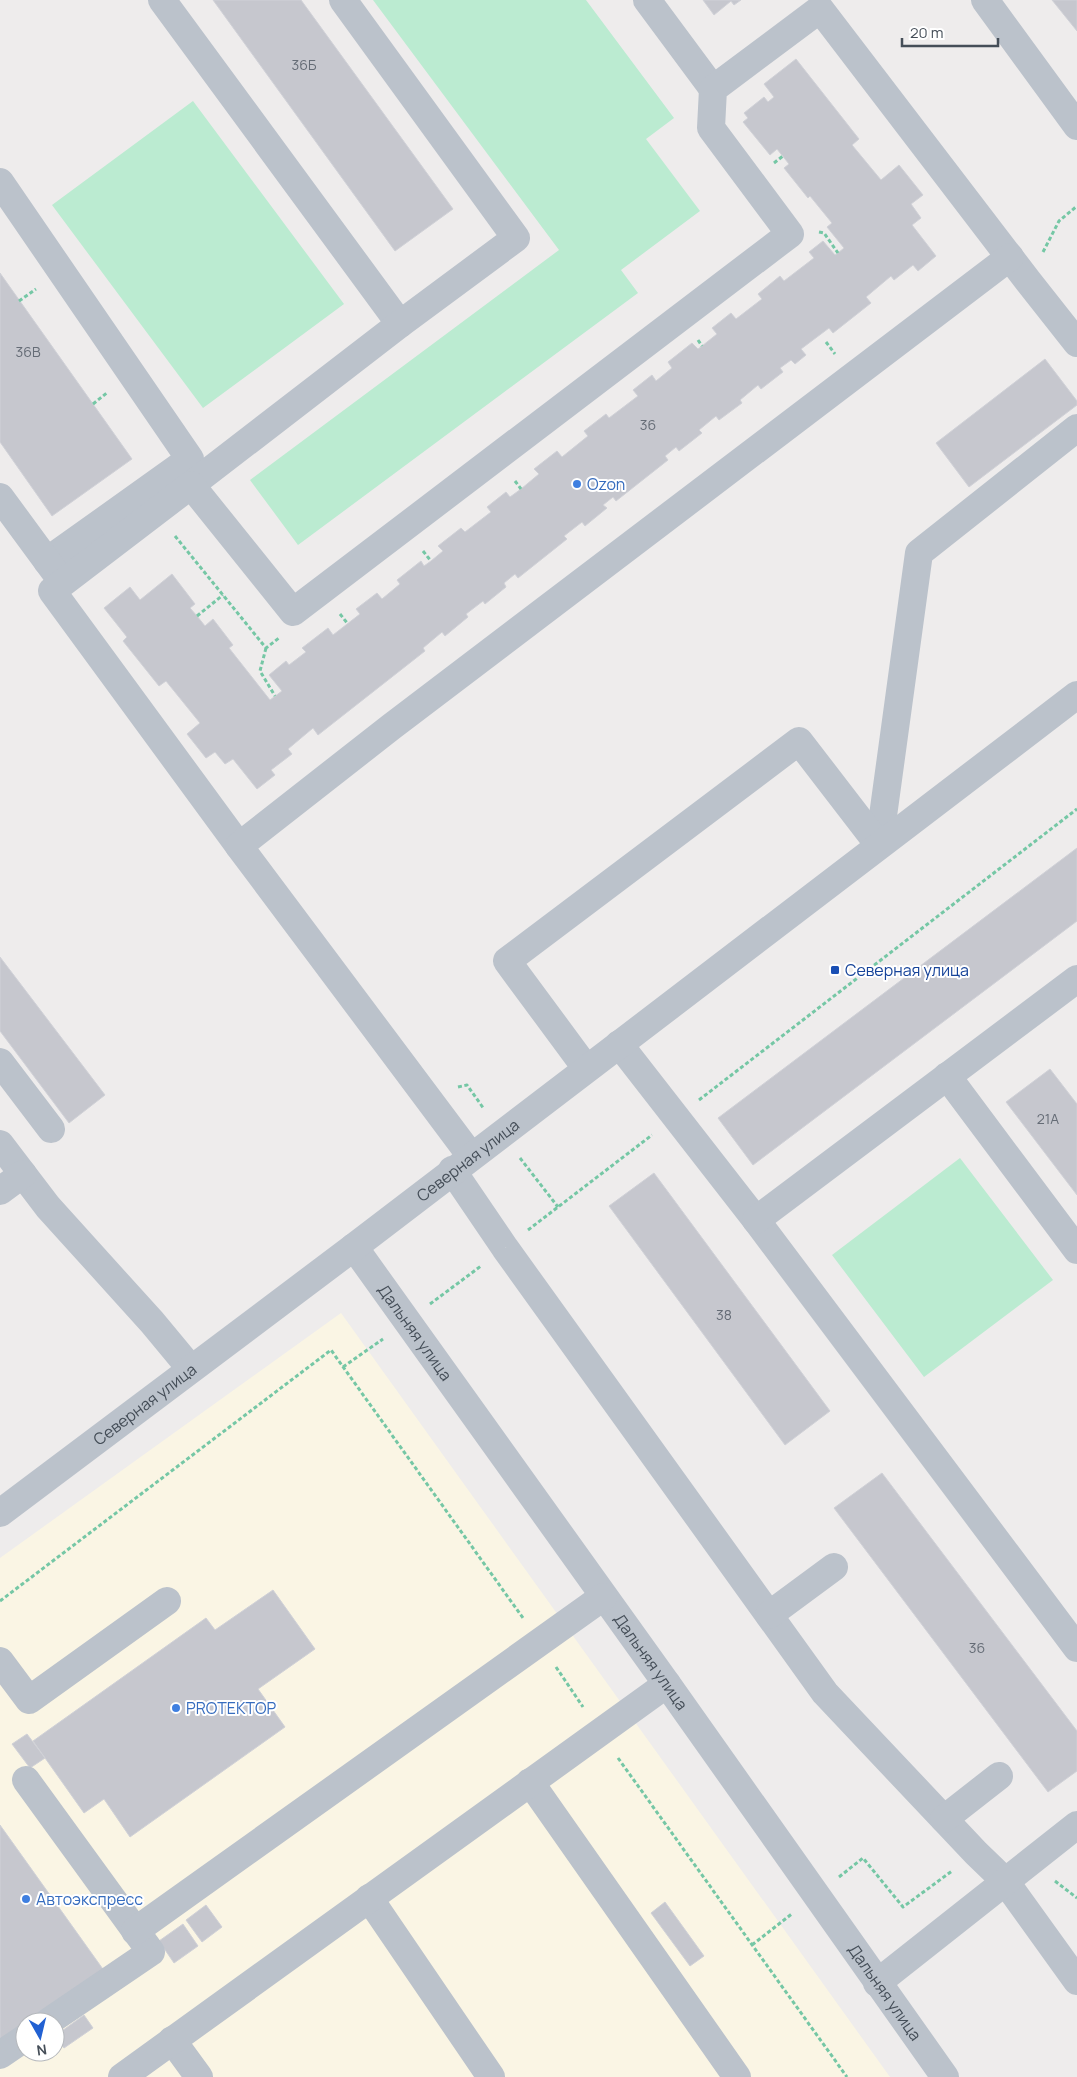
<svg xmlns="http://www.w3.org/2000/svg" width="1077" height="2077" viewBox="0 0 1077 2077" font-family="Manrope,sans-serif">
<rect width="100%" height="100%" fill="#eeecec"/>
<path fill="#faf5e4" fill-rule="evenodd" d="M341,1313L890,2077H0V1558ZM25,2022H55V2052H25Z"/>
<path fill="#bbebd1" d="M373,0H586L674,118L646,139L700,211L621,270L638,293L298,545L250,480L559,250Z
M193,101L344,304L203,408L52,205Z
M960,1158L1053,1280L924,1377L832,1255Z"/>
<path fill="#c6c7ce" stroke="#d0d1d7" d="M213,0H301L453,209L395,251Z
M703,0H741L734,5L731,1L714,15Z
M1052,0H1077V31Z
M796,59L859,139L852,145L881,180L899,165L923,195L911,204L921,218L912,225L936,256L918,271L913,265L894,280L891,276L866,297L871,303L833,333L829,328L801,349L806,355L795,364L791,360L780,368L783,372L761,389L758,385L740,400L742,403L719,420L716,416L699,430L702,433L679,451L676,447L665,456L668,460L616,501L613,497L603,505L607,508L585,526L582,522L564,536L567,539L518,578L515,574L504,583L506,587L485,604L483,601L466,614L468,617L445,636L442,632L423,648L425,651L318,735L313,728L288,749L292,754L271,770L275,775L257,789L233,759L225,764L215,752L206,758L187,734L200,723L166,681L159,686L123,641L127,637L104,608L130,587L140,600L172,574L195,604L190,608L197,616L205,626L213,619L233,645L229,648L270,700L282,691L269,675L286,661L289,665L306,652L302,648L328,628L333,635L360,614L356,609L377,593L382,599L400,584L397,580L421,561L424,566L431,561L443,551L438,546L461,528L465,532L491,512L487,507L506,492L510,497L521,489L539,474L534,469L557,451L562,457L588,436L584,431L606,414L609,418L638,396L633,390L652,375L656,381L672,368L668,362L692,343L698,349L702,346L717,334L712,328L731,313L736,319L762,299L758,294L780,276L784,281L814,258L809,252L823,241L835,255L838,253L844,248L827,227L832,223L810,196L808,198L784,168L789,164L777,149L770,155L743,122L748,118L744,113L764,97L768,102L774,97L764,84Z
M0,273L132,459L52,516L0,442Z
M1045,359L1077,401V405L969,487L936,443Z
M1077,848V921L753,1165L718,1118Z
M0,957L105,1095L69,1123L0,1031Z
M1050,1069L1077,1104V1195L1006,1102Z
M654,1173L830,1411L785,1445L609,1206Z
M882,1473L1077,1731V1771L1048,1792L834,1508Z
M273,1590L315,1649L258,1689L285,1727L130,1837L104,1799L84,1813L33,1741L206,1618L215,1630Z
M27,1734L45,1758L30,1768L12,1744Z
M0,1825L105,1972L31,2022H25V2026L0,2043Z
M665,1902L704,1956L690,1966L651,1913Z
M206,1905L222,1927L202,1942L186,1920Z
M183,1924L198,1946L174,1963L159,1941Z
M84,2015L93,2028L64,2048L55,2036Z"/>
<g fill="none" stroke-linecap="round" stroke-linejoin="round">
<path stroke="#75c7a5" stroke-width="3" stroke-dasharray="4 2.5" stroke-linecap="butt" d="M774,163L783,156
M819,232L824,233L838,253
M1043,252L1059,221L1077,206
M19,301L36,289
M698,340L702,346
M826,342L835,354
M93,404L108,392
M515,481L521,489
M175,536L266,648L279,638
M423,551L431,561
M340,614L348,624
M197,616L223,595
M266,648L260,671L275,696
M458,1087L467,1085L484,1109
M699,1100L1077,809
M520,1158L558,1207
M528,1230L652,1135
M430,1304L481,1266
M343,1367L383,1339
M0,1601L331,1350L523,1618
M556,1667L583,1707
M618,1758L847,2077
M839,1877L863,1858L903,1907L952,1871
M1055,1881L1077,1898
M752,1945L793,1913"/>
<g stroke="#bbc2cb" stroke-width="28">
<path d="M162,0L400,324"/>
<path d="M647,0L713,89"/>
<path d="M985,0L1077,126"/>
<path d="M0,182L190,459L47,561"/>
<path d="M191,485L400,324L516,238L343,0"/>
<path d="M0,497L58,576"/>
<path d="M879,845L919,553L1077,428"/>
<path d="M239,846L52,591L191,485L293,612L790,234L711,128L713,89L820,9L1028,281L1077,343"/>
<path d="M619,1044L756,1220L1077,1648"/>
<path d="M0,1062L51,1129"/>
<path d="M586,1068L507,961L799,741L879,845"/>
<path d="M947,1076L1077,1250"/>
<path d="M0,1144L48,1207L152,1322L191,1369"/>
<path d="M471,1156L239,846L391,727L1010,257"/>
<path d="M452,1170L505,1248L825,1693L976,1853L1005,1881L1077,1981"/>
<path d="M0,1191L23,1174"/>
<path d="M756,1220L1077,979"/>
<path id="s1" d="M354,1247L667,1684L945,2077"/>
<path id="s2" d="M0,1513L354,1247L1077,695"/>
<path d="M769,1615L834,1567"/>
<path d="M0,1661L29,1700L167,1601"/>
<path d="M26,1780L151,1952L48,2022"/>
<path d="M530,1782L737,2077"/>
<path d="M944,1819L999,1776"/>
<path d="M369,1898L491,2077"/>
<path d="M135,1931L603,1597"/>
<path d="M877,1983L1077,1825"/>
<path d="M172,2040L199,2077"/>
<path d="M0,2055L25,2038"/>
<path d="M122,2077L667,1684"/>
</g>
</g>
<g fill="#3f7fe0" stroke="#fff" stroke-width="2">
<circle cx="577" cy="484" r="5"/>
<circle cx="176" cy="1708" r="5"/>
<circle cx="26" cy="1899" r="5"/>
</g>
<rect fill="#1a4fb4" stroke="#fff" stroke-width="2" x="830" y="965" width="10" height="10" rx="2.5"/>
<g text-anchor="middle" stroke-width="4" stroke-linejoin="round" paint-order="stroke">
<g font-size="14" fill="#656c76">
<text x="304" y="70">36Б</text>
<text x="28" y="357">36B</text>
<text x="648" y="430">36</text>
<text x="1048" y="1124">21А</text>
<text x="724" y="1320">38</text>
<text x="977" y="1653">36</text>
</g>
<g font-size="16" fill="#366cbe" stroke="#fff" text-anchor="start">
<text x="587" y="490">Ozon</text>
<text x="186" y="1714">PROТЕКТОР</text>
<text x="36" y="1905">Автоэкспресс</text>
</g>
<g font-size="16" fill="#164399" stroke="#fff" text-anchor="start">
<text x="845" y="976">Северная улица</text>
</g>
<g font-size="16" fill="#454e58" stroke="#fff">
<text dy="6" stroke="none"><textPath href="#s2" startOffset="586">Северная улица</textPath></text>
<text dy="6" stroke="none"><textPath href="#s1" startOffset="105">Дальняя улица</textPath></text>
<text dy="6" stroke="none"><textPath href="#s2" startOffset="181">Северная улица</textPath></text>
<text dy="6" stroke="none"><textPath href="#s1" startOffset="510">Дальняя улица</textPath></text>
<text dy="6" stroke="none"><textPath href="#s1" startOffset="915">Дальняя улица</textPath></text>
</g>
</g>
<g transform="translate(40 2037) rotate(172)"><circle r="24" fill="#ffffff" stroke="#b5b8bc"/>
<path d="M0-4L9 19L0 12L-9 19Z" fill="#2261d2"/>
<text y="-8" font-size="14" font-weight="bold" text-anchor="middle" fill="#454e58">N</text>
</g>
<path d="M902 38v8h96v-8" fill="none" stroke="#454e58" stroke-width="2.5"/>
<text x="910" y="38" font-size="15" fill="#454e58" stroke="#ffffff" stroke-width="4" paint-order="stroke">20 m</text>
</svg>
